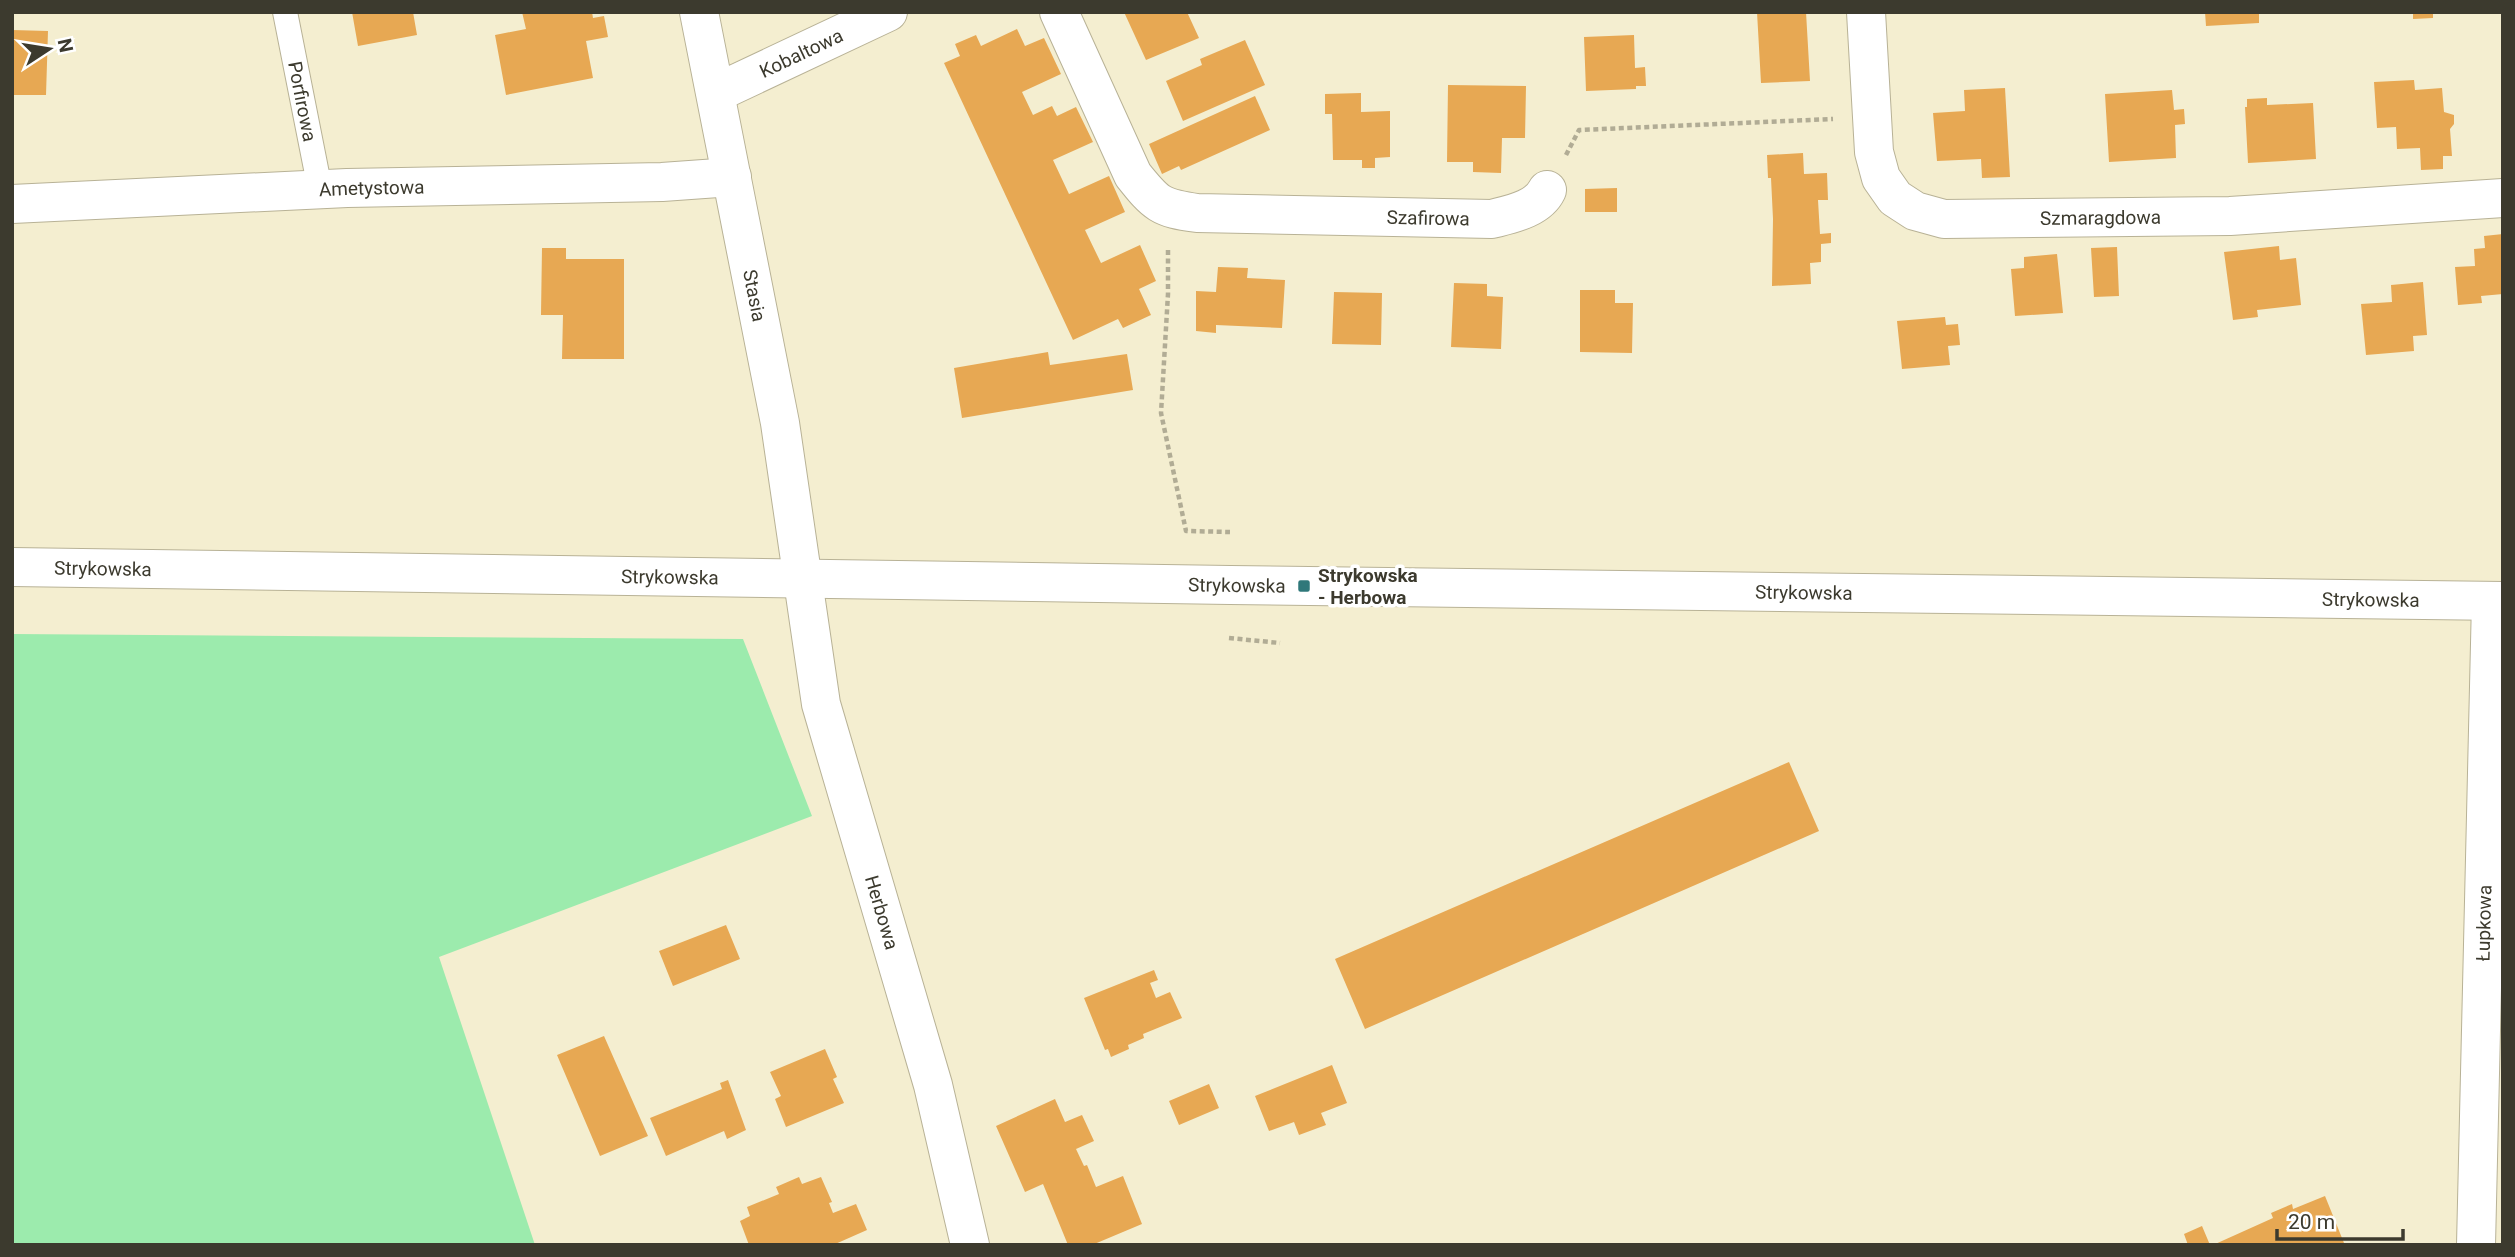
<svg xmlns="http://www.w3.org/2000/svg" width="2515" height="1257" viewBox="0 0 2515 1257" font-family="Roboto,sans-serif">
<rect width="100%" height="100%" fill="#f4eed0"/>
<path fill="#9cebad" d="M12,634L743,639L812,816L439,957L535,1245H12Z"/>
<path fill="#e7a853" d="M352,12H413L417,35L358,46Z
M522,12H592L593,18L604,16L608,37L586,41L593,78L506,95L495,35L526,29Z
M1124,12H1178L1179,14L1187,12L1199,38L1146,60Z
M1757,12H1806L1810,81L1761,83Z
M2205,12H2259V23L2206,26Z
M2413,12H2433V18L2413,19Z
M1017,29L1025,46L1044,38L1061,74L1022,92L1033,115L1052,106L1057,116L1076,107L1093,142L1053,160L1069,194L1109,176L1125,212L1085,230L1101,263L1140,245L1156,281L1139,289L1151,315L1123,328L1118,319L1073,340L944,63L960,56L955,44L976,35L981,46Z
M12,30L48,31L46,95H12Z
M1634,35L1635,68L1645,67L1646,86H1636V89L1586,91L1584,37Z
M1245,40L1265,85L1183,121L1166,81L1202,65L1200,59Z
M2414,80L2415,90L2442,88L2444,112L2454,115V124L2450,129L2452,156H2443V169L2421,170L2420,148L2397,149L2396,127L2377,128L2374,82Z
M1448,85L1526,86L1525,138H1502L1501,173L1473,172V162H1447Z
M2005,88L2010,177L1982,178L1981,159L1937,161L1933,113L1965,111L1964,90Z
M2172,90L2174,110L2184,109L2185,124L2175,125L2176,158L2109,162L2105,94Z
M1361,93V112L1390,111V157L1375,158V168H1362V160H1333L1332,114H1325V94Z
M1255,96L1270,130L1181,170L1179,166L1162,174L1149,144Z
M2267,98V105L2313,103L2316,159L2248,163L2245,107H2247V99Z
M1803,153L1804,174L1827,173L1828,200H1818L1820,234L1831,233V243L1821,244V262L1810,263L1811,284L1772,286L1773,219L1771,178H1768L1767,155Z
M1617,188V212H1585V189Z
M2503,234V294L2481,296L2482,303L2458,305L2455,267L2475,266L2474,249L2485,248L2484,236Z
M2279,246L2280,260L2296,258L2301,305L2257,310L2258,317L2233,320L2224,252Z
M2117,247L2119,296L2094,297L2091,248Z
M542,248H566V259H624V359H562L563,315H541Z
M2057,254L2063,313L2015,316L2011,269L2024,268V257Z
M1218,267L1248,268L1247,278L1285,280L1282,328L1216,325V333L1196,331V291L1216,292Z
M2423,282L2427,335L2413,336L2414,351L2366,355L2361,304L2392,302L2391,285Z
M1454,283L1487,284V296L1503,297L1501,349L1451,347Z
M1580,290H1615V303H1633L1632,353L1580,352Z
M1334,292L1382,293L1381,345L1332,344Z
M1945,317L1946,325L1958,324L1960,345L1948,346L1950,365L1902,369L1897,321Z
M1048,352L1050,365L1127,354L1133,390L962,418L954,368Z
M1789,762L1819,831L1365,1029L1335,959Z
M726,925L740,959L673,986L659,951Z
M1154,970L1158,980L1150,983L1156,998L1170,992L1182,1018L1143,1034L1144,1038L1128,1045L1129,1049L1111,1057L1108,1049L1105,1050L1084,998Z
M604,1036L648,1136L600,1156L557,1055Z
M825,1049L837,1077L833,1079L844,1103L786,1127L775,1099L781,1096L770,1072Z
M1332,1065L1347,1103L1321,1113L1326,1125L1299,1135L1294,1122L1269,1131L1255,1096Z
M728,1080L746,1130L727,1139L724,1131L666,1156L650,1118L722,1089L720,1083Z
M1209,1084L1219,1108L1179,1125L1169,1101Z
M1055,1099L1065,1122L1082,1115L1094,1141L1076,1149L1084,1166L1087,1165L1096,1187L1123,1176L1142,1224L1092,1245H1068L1043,1184L1025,1192L996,1126Z
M799,1177L802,1184L821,1177L832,1202L829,1203L833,1213L856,1204L867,1230L833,1245H749L740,1221L750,1216L747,1207L779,1194L776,1187Z
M2325,1196L2344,1243L2349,1245H2213L2273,1218L2271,1213L2292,1204L2293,1209Z
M2202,1226L2210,1245H2188L2184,1234Z"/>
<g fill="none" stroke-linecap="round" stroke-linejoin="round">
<g stroke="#b8b296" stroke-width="26">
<g id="lane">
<path id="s1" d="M285,12L320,189"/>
</g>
</g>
<g stroke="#b8b296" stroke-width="40">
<g id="street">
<path id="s2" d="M699,12L780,423L821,704L933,1085L970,1245"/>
<path id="s3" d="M1059,12L1133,175C1156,204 1160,208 1197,213L1492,219C1511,214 1538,209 1547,190"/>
<path id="s4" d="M1866,12L1874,152L1881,178L1895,198L1915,211L1944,219L2230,216L2503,198"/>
<path id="s5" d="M716,93L888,12"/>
<path id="s6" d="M12,204L347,188L662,182L732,177"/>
<path id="s7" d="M2476,1245L2491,601"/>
</g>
</g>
<g stroke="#b8b296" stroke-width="40">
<g id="primary">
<path id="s8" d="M12,567L1230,585L2503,601"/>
</g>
</g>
<path stroke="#b1ac95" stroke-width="4.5" stroke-dasharray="5 3.5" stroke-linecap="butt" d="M1566,155L1579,130L1833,119
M1168,250V294L1161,413L1186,531L1230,532
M1229,638L1280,643"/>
<use href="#lane" stroke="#fff" stroke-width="24"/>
<use href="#street" stroke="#fff" stroke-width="38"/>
<use href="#primary" stroke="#fff" stroke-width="38"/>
</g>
<rect fill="#2f787a" stroke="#fff" stroke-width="2.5" x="1297" y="579" width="14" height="14" rx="3.5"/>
<g text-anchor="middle" stroke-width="7" stroke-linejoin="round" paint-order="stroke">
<g font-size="19" fill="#3c3a2e" stroke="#fff">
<text dy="7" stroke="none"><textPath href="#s5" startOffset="94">Kobaltowa</textPath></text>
<text dy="7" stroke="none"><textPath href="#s1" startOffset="91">Porfirowa</textPath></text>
<text dy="7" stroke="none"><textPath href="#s6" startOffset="360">Ametystowa</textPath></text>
<text dy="7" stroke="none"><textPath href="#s4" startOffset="402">Szmaragdowa</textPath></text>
<text dy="7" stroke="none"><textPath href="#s3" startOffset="488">Szafirowa</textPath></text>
<text dy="7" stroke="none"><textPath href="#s2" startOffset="289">Stasia</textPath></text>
<text dy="7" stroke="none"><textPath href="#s8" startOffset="91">Strykowska</textPath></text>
<text dy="7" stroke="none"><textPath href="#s8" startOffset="658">Strykowska</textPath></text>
<text dy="7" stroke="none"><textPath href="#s8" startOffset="1225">Strykowska</textPath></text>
<text dy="7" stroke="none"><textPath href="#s8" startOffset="1792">Strykowska</textPath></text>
<text dy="7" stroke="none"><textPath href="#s8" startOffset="2359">Strykowska</textPath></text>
<text dy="7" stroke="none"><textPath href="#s2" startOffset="920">Herbowa</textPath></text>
<text dy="7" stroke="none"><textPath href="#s7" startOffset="322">Łupkowa</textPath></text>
</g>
<g font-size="19" font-weight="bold" fill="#3c3a2e" stroke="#fff" text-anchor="start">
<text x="1318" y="582">Strykowska<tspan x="1318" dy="22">- Herbowa</tspan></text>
</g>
</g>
<rect width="2515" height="1257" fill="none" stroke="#3c3a2e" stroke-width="28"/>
<g transform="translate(49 49) rotate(78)" stroke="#ffffff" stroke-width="5" paint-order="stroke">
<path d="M0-5L12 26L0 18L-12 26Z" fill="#3c3a2e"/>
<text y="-10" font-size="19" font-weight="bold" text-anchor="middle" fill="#3c3a2e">N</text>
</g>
<path d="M2277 1229v10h126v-10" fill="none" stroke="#3c3a2e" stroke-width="3.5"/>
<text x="2288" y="1229" font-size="21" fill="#3c3a2e" stroke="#ffffff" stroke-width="5" paint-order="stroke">20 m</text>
</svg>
